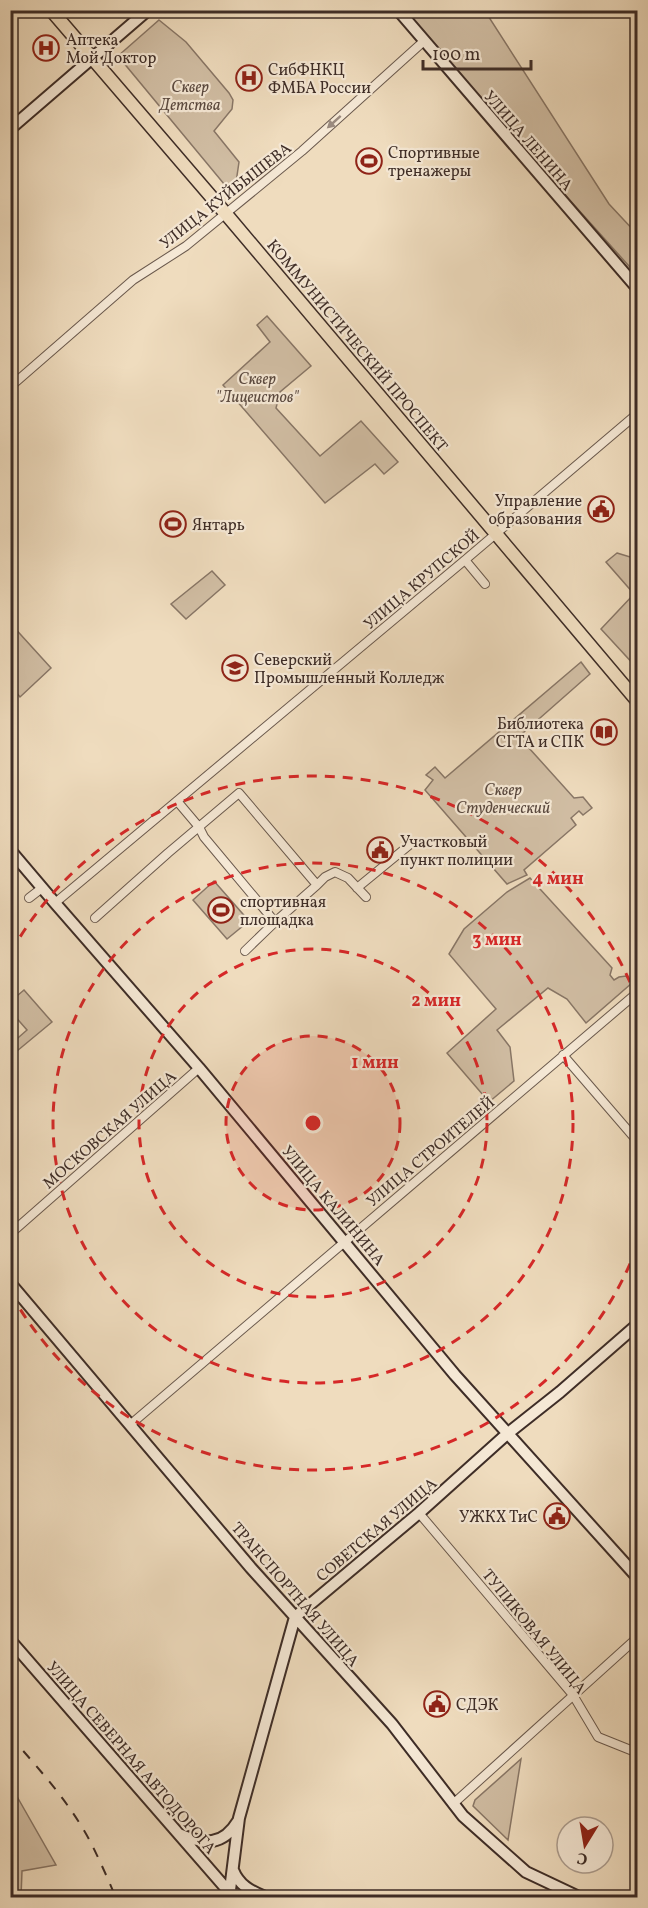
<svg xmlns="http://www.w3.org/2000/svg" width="648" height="1908" viewBox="0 0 648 1908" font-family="Vollkorn,serif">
<rect width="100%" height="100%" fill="#efdcbe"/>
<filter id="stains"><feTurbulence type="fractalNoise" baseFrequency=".00333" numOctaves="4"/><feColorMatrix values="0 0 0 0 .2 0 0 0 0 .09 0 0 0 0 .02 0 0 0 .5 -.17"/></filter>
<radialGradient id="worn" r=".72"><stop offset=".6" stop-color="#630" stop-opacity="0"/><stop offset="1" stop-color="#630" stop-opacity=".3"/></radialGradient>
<path fill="#d1bea4" stroke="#887666" stroke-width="1.5" d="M406,11H485L609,204L637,234V275L532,158Z
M159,20L186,42L229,93L233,100L232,109L214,131L239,162L234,196L118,56Z
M267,316L311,366L280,392L276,408L320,456L361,421L398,462L384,474L375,464L325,503L223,385L270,342L257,325Z
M617,553L637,559V668L601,629L634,594L606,562Z
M212,571L225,585L186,619L171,604Z
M11,624L51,668L20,697L11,686Z
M581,662L590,674L523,733L534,744L529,748L574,798L583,797L592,808L583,815L579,811L571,818L576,825L524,870L527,875L507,884L425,790L433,780L426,775L435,767L445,778Z
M530,878L612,968L610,975L614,980L619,977L626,976L632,983L586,1023L567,999L548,988L497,1030L510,1047L514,1081L489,1102L447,1053L496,1009L449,954L464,929L507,892Z
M214,881L249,921L227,939L193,900Z
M24,990L52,1022L11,1056V1044L27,1030L13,1014L11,1015V1001Z
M521,1759L508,1840L473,1806L475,1800Z
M11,1786L56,1865L22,1871L21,1897H11Z"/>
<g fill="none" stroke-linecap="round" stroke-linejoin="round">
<g stroke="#6a594d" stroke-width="10">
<path id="street" d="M10,387L133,280L186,246L302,151L424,41
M465,560L485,584
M177,801L199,827L204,837L275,922L245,951
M317,885L325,877L335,872L348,878L366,897
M357,888L413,842
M29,898L42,888
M55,903L465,560L638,413
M95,918L168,853L239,793L317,885L275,922
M563,1055L638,1142
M10,1234L199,1068
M131,1424L638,992
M419,1513L573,1695L598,1737L638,1753
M453,1804L638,1637
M230,1893L257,1896"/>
</g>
<g stroke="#3e2d27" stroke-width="14">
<path id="secondary" d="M398,10L638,289
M10,129L148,10
M10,850L55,903L199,1068L455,1375L638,1578
M10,1283L251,1568L392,1724L463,1816L526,1872L581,1898
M10,1640L230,1893
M179,1834C204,1845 223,1846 238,1821
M233,1870C239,1885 250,1891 265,1897
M229,1898L239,1818L295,1617L419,1513L507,1434L560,1392L638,1324"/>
</g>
<g stroke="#3e2d27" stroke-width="15">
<path id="primary" d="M51,10L226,214L638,702"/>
</g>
<use href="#street" stroke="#f5e8d5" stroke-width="8"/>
<use href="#secondary" stroke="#f5e8d5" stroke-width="10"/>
<use href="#primary" stroke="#efdcbe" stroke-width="12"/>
<path stroke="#3e2d27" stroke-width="2" stroke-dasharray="10 10" stroke-linecap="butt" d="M10,1736C40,1770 70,1803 91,1843C100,1861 108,1879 116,1898"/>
</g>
<defs><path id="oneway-solid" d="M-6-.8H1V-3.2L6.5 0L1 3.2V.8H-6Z" transform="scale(1.5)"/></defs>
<use fill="#9a8a7e" href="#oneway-solid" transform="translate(334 122) rotate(138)"/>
<circle cx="313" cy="1123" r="87" fill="#d62828" fill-opacity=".12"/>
<g fill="none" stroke="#d62828" stroke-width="3" stroke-dasharray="10 8">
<circle cx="313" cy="1123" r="87"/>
<circle cx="313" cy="1123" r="174"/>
<circle cx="313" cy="1123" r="260"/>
<path d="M637 1247A347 347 0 0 1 11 1294M11 952A347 347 0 0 1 637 999"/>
</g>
<defs>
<g id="hospital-ring" transform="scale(1.35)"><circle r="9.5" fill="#f5e8d5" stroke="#8f2418" stroke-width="1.5"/><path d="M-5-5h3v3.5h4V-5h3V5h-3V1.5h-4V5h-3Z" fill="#8f2418"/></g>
<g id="stadium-ring" transform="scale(1.35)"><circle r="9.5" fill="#f5e8d5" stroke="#8f2418" stroke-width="1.5"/><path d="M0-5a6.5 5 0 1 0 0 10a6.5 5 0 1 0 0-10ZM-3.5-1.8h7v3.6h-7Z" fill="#8f2418"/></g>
<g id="civic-ring" transform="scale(1.35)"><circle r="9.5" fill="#f5e8d5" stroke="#8f2418" stroke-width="1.5"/><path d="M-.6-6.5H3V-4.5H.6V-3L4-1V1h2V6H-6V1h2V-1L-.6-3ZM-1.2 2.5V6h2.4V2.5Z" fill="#8f2418"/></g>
<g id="university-ring" transform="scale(1.35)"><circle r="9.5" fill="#f5e8d5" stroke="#8f2418" stroke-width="1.5"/><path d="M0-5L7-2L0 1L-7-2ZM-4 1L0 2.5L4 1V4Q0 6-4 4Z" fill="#8f2418"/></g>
<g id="library-ring" transform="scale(1.35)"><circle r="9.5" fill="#f5e8d5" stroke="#8f2418" stroke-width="1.5"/><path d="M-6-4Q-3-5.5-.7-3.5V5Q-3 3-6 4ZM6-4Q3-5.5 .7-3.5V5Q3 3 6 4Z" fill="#8f2418"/></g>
</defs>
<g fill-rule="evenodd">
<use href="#hospital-ring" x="46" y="48"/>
<use href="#hospital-ring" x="249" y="78"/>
<use href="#stadium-ring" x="369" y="161"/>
<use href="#civic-ring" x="601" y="509"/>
<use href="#stadium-ring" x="173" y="524"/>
<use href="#university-ring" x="235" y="668"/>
<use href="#library-ring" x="604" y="732"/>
<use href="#civic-ring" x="380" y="850"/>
<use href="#stadium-ring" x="221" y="910"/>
<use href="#civic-ring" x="557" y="1516"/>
<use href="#civic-ring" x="437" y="1704"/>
</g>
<g text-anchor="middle" stroke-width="4.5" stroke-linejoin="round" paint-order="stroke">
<g font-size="16" fill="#3e2d27" stroke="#f5e8d5" text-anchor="start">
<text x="66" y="45">Аптека<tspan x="66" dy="18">Мой Доктор</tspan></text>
<text x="268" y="75">СибФНКЦ<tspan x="268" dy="18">ФМБА России</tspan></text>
<text x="388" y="158">Спортивные<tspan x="388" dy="18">тренажеры</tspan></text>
<text x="582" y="506" text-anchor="end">Управление<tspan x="582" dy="18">образования</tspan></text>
<text x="192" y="530">Янтарь</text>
<text x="254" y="665">Северский<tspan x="254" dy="18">Промышленный Колледж</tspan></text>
<text x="584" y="729" text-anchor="end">Библиотека<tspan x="584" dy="18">СГТА и СПК</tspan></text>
<text x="400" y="847">Участковый<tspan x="400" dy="18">пункт полиции</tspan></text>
<text x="240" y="907">спортивная<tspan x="240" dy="18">площадка</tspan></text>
<text x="538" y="1522" text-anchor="end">УЖКХ ТиС</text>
<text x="456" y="1710">СДЭК</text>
</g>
<g font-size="16" font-style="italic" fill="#5b4a40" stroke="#f5e8d5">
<text x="190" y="92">Сквер<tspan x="190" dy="18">Детства</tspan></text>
<text x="257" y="384">Сквер<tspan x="257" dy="18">"Лицеистов"</tspan></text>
<text x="503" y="795">Сквер<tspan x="503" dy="18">Студенческий</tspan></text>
</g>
<g font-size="16" fill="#3e2d27" stroke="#f5e8d5">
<text transform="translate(529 140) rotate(49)" y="6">УЛИЦА ЛЕНИНА</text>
<text transform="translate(225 195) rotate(-38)" y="6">УЛИЦА КУЙБЫШЕВА</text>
<text transform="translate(358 345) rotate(50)" y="6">КОММУНИСТИЧЕСКИЙ ПРОСПЕКТ</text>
<text transform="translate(421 579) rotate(-40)" y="6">УЛИЦА КРУПСКОЙ</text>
<text transform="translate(109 1129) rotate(-41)" y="6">МОСКОВСКАЯ УЛИЦА</text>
<text transform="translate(430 1151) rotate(-40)" y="6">УЛИЦА СТРОИТЕЛЕЙ</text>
<text transform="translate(334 1205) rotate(50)" y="6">УЛИЦА КАЛИНИНА</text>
<text transform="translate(376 1529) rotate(-40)" y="6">СОВЕТСКАЯ УЛИЦА</text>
<text transform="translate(296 1594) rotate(49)" y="6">ТРАНСПОРТНАЯ УЛИЦА</text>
<text transform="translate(535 1631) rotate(51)" y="6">ТУПИКОВАЯ УЛИЦА</text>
<text transform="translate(132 1757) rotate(49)" y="6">УЛИЦА СЕВЕРНАЯ АВТОДОРОГА</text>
</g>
</g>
<circle cx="313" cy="1123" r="9" fill="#d62828" stroke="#f5e8d5" stroke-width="3"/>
<g font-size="18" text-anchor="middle" font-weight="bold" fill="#d62828" stroke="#f5e8d5" stroke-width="4.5" stroke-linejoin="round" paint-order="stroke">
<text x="558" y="884">4 мин</text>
<text x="497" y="945">3 мин</text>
<text x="436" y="1006">2 мин</text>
<text x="375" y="1068">1 мин</text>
</g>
<rect width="648" height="1908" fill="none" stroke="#efdcbe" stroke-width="36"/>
<rect x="12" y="12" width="624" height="1884" fill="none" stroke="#3e2d27" stroke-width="3"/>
<rect x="18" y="18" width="612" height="1872" fill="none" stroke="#3e2d27" stroke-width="1.5"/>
<g transform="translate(585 1845) rotate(191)"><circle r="28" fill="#f5e8d5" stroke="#ac9d8f" stroke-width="1.5"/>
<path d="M0-4.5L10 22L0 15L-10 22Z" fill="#8f2418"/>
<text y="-9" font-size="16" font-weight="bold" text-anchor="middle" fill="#3e2d27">С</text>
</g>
<path d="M423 60v9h108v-9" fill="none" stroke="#3e2d27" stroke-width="3"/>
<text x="432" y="60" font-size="18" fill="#3e2d27" stroke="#f5e8d5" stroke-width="4.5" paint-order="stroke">100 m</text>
<rect width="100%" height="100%" filter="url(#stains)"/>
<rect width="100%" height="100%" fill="url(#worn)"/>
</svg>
